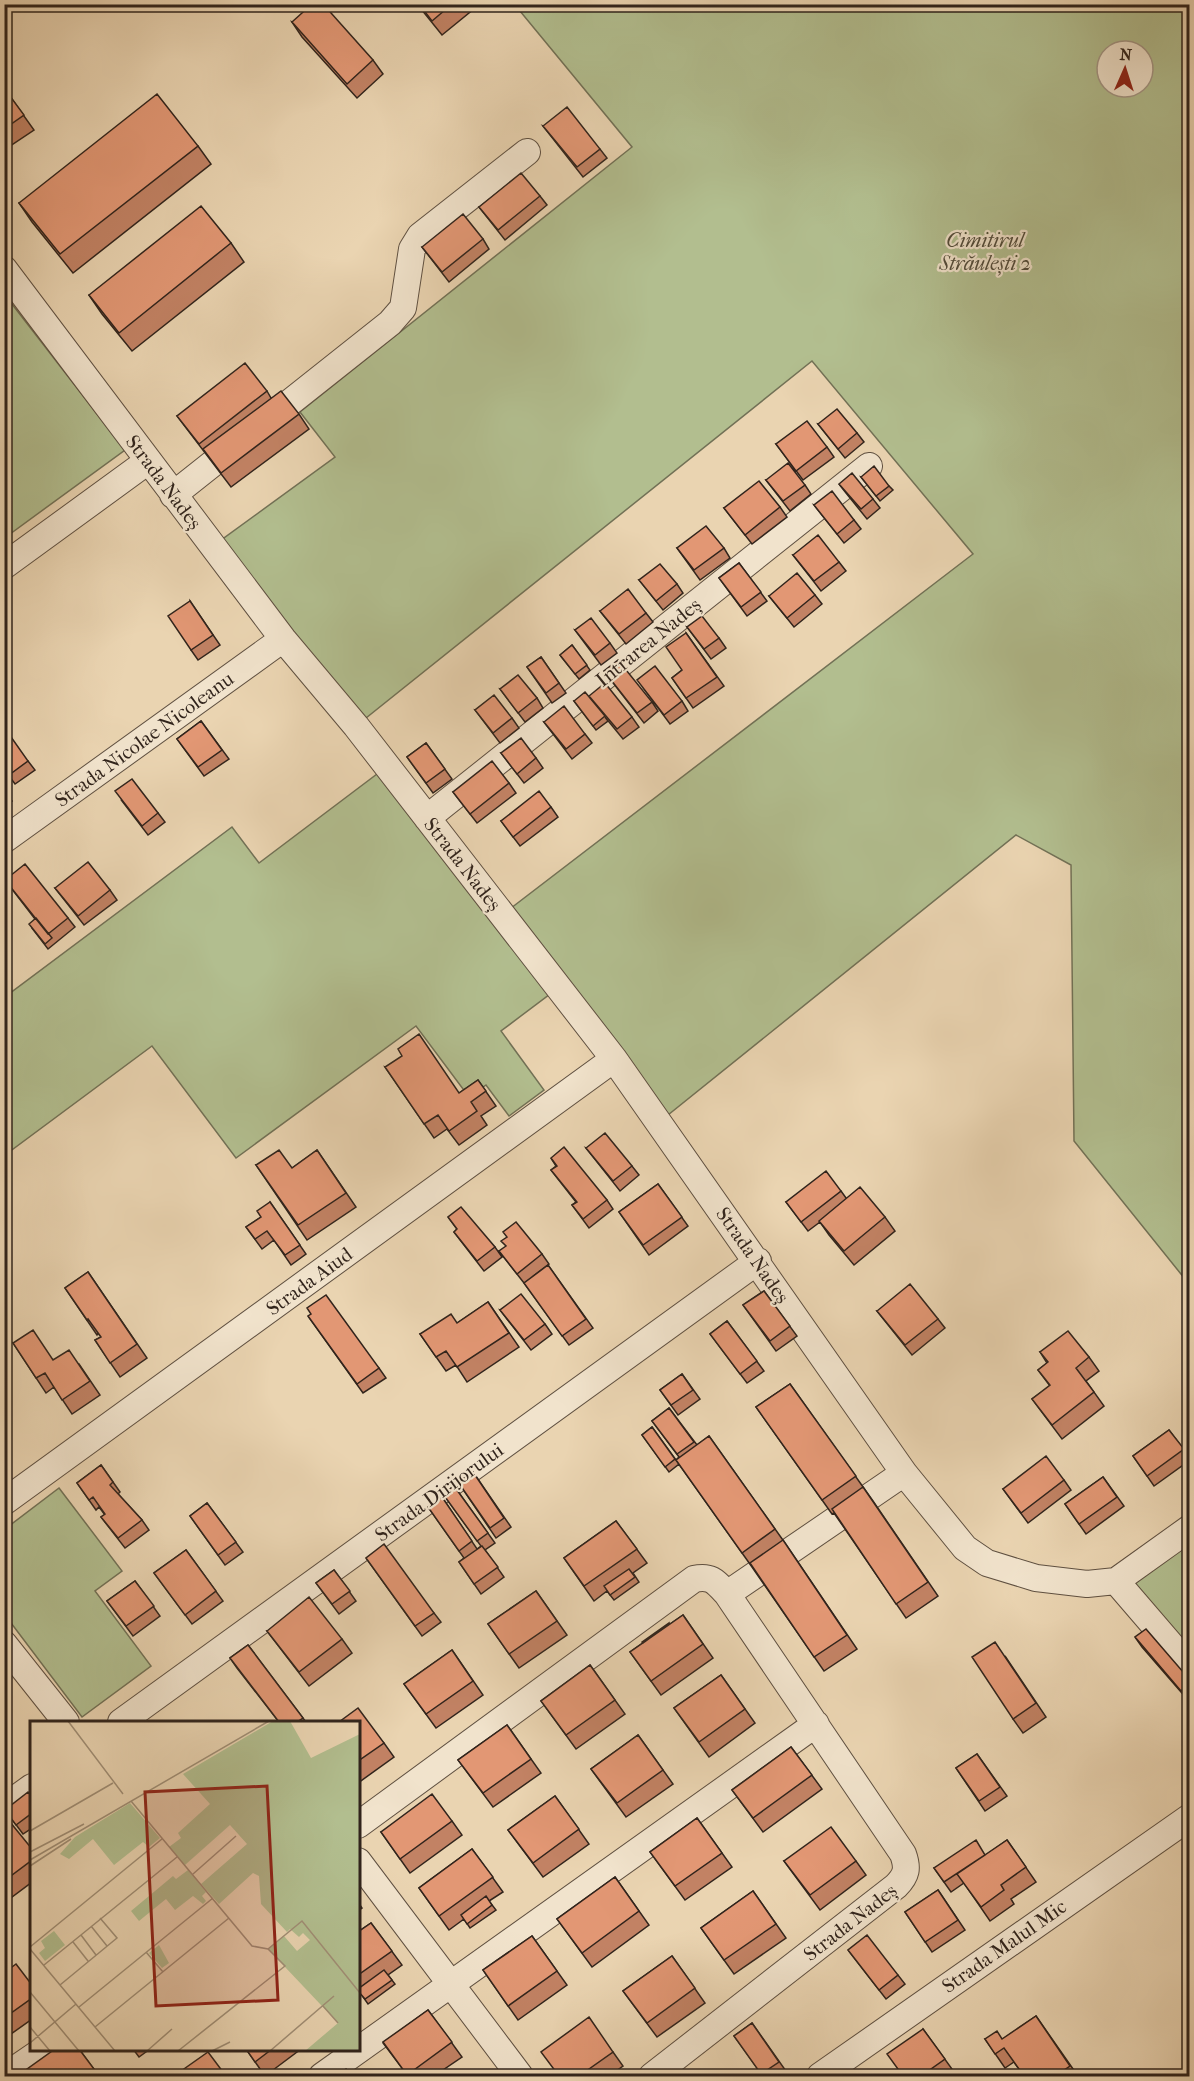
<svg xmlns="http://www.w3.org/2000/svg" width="1194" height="2081" viewBox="0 0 1194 2081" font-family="'IM FELL French Canon',serif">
<rect width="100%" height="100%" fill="#ead4b1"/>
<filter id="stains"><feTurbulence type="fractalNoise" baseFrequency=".00333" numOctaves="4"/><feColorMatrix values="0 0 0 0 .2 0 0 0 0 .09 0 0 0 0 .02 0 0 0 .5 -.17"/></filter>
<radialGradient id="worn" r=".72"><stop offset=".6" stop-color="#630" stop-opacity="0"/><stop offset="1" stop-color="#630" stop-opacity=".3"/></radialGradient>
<path fill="#b2be8f" stroke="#727156" stroke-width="1.5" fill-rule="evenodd" d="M515,5H1189V1284L1074,1141L1071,865L1016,835L663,1119L502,915L973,554L812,361L356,726L213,546L335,457L300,412L632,147ZM1107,51H1143V87H1107Z
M5,295L125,450L10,534L4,527Z
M381,771L550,994L501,1031L544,1090L509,1116L486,1085L469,1097L416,1026L236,1158L152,1046L5,1155V997L232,827L259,863Z
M59,1488L122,1571L95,1591L151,1666L82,1717L5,1615V1529Z
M1189,1528V1667L1116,1581Z"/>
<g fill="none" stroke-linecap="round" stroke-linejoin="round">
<g stroke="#5f5041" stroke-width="28">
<path id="minor" d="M4,269L283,639L356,726L614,1059L904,1473L965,1548L987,1563L1036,1578L1087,1584L1116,1581
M173,495L390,323L403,308L412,249L420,236L527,152
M4,566L148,461
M427,818L869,466
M4,840L283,639
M4,1502L614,1059
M1116,1581L1190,1667
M1116,1581L1190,1528
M727,1594L904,1473
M4,1644L66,1722
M121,1722L758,1261
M4,1807L32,1787
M358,1825L694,1579C711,1575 716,1582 727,1594L903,1854C908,1868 907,1875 896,1886L652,2076
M358,1861L520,2076
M5,2076L43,2050
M322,2076L816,1724
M820,2076L1190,1817"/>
</g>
<use href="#minor" stroke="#f1e3cc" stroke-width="26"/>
</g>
<path fill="#c28264" stroke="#31241c" stroke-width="1.5" d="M417,4H480L442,35Z
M292,22L373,60L383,74L357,98L302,37Z
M4,88L34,130L4,150Z
M543,126L600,149L607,158L583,177Z
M198,146L211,164L73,273L32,222L19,203Z
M540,196L547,205L505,240L479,207Z
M483,239L489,249L449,282L422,247Z
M231,243L244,262L132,351L102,314L89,295Z
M267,391L271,398L299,414L309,429L231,487L177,416Z
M818,424L857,433L864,442L845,458Z
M776,444L827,447L834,457L803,480Z
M861,477L889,486L893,490L880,501Z
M766,480L805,485L811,494L790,511Z
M839,484L873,499L880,508L867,519L846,493Z
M814,505L854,520L861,529L844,543Z
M780,507L787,517L752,544L724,508Z
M677,548H724L730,558L700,580Z
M793,555L839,562L846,571L821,591Z
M739,563L767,601L747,616L719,578Z
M639,580L677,584L683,593L663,610Z
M815,595L822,604L794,627L769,596Z
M190,601L220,645L198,660L191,650Z
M600,611L646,613L653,622L626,644Z
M687,627L719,638L726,648L711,659Z
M575,630L610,643L617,653L601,665Z
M686,633L724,686L693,708L672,678L682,670Z
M572,645L590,670L579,679L560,655Z
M541,657L566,693L552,703L527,667Z
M604,671L652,702L658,711L644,723Z
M500,689L537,698L543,708L525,722Z
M644,689L682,701L688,711L670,724Z
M591,700L632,717L639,727L623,739L605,717L608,721L596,730L574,701Z
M475,710L512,718L519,728L500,743Z
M201,721L229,759L204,776L177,739Z
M544,722L585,734L592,743L572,759Z
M426,743L452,779L433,793L407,757Z
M501,753L536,758L543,768L524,783Z
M28,761L35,770L15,784L4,769Z
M509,783L516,793L477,823L453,792Z
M4,790L12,801L4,806Z
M122,801L158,813L165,822L148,835Z
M551,807L558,817L520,846L501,821Z
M5,880L68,918L75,927L48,949L32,928L35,919Z
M55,888L110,890L117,900L84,925Z
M385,1067L459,1093L478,1080L496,1106L481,1116L487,1125L459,1145L447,1129L434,1138Z
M586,1148L632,1166L639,1175L620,1191Z
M317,1150L356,1207L307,1240L256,1165L292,1168Z
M551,1158L607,1200L613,1209L589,1228L572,1205L576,1202L551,1170L556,1166Z
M658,1184L688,1226L649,1255L619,1212Z
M841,1191L846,1198L885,1217L895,1231L854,1265L829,1235L820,1222L808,1231L786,1202Z
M270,1202L306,1254L291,1265L274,1240L262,1249L246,1227L261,1217Z
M448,1217L495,1247L502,1257L484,1271L454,1232L457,1229Z
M499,1251L542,1254L549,1264L532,1277L548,1265L593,1328L569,1345L524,1283Z
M88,1272L147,1358L120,1377L95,1340L101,1337L98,1333L97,1335L65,1288Z
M764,1291L797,1336L776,1351L743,1305Z
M488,1302L519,1347L467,1382L456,1365L446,1371L420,1334L457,1323Z
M500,1310L545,1324L552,1334L531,1350Z
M877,1311L938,1319L945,1328L912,1355Z
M308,1316L379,1368L386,1378L363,1393Z
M727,1321L764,1371L747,1383L710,1334Z
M13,1343L54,1360L79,1364L100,1395L72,1414L54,1387L46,1393Z
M1040,1352L1089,1357L1099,1371L1086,1381L1104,1406L1062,1439L1032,1399L1050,1386L1038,1370L1047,1363Z
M682,1374L700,1399L678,1415L660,1390Z
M790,1384L873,1501L938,1596L906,1618L834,1513L832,1514L756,1407Z
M669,1408L697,1445L709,1436L785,1543L857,1649L824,1671L752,1567L676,1460L679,1457L652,1421Z
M652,1427L679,1464L669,1472L642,1435Z
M1169,1430L1190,1458V1460L1154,1486L1133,1456Z
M101,1465L120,1492L118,1494L142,1520L149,1530L125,1548L101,1517L105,1515L99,1507L96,1510L77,1483Z
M473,1472L511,1527L496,1538L458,1482Z
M1103,1477L1124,1506L1086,1534L1065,1504Z
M1064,1480L1071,1490L1028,1523L1003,1489Z
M454,1486L495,1543L485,1550L504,1577L481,1594L459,1562L464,1558L428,1507L442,1497L477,1549L481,1546L443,1494Z
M207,1503L243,1552L225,1565L190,1516Z
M616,1521L647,1563L633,1573L639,1582L614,1600L607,1591L594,1601L564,1558Z
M186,1550L223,1601L192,1624L154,1573Z
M366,1558L434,1613L441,1622L422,1636Z
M334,1570L356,1601L339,1614L316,1583Z
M135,1581L160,1616L133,1636L107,1601Z
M536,1591L567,1635L519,1668L488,1624Z
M683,1615L713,1658L661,1695L630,1652Z
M267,1631L342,1639L352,1653L309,1686Z
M1135,1637L1190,1680V1699L1188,1700L1142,1647Z
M248,1645L306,1722H279L237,1668L230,1658Z
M452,1650L483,1695L436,1728L404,1684Z
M1005,1656L1046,1717L1023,1733L1013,1719Z
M590,1665L625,1714L576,1749L541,1701Z
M721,1675L755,1723L709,1757L674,1708Z
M358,1722L384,1743L394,1757L358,1783Z
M507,1725L541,1773L493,1807L458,1760Z
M638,1735L673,1784L626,1817L591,1769Z
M791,1747L822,1789L763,1832L732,1790Z
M977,1754L1007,1796L985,1811L956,1768Z
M555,1796L589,1844L543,1877L508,1830Z
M32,1797V1828L23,1834L5,1810Z
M697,1818L732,1867L685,1900L650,1852Z
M452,1821L462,1835L410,1873L381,1832Z
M4,1826L32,1849V1882L4,1903Z
M1007,1840L1036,1882L1011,1899L1014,1904L990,1921L964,1883L951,1892L934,1868L986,1855Z
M472,1849L503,1892L489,1901L496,1910L470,1928L464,1919L449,1930L419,1888Z
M784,1861H856L866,1875L820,1910Z
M615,1877L649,1925L592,1967L557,1919Z
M938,1890L965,1930L932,1952L905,1912Z
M753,1891L786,1938L734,1974L701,1928Z
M358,1902L362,1908L358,1911Z
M371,1923L402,1965L388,1975L395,1984L368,2004L361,1994L358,1996V1932Z
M532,1936L567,1985L518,2020L483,1970Z
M848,1950L898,1975L905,1984L886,1999Z
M672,1956L705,2003L657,2037L623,1991Z
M4,1973L32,1985V2019L4,2039Z
M428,2010L462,2057L434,2076H408L383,2043Z
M1036,2016L1078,2076H1024L1014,2062L1005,2068L985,2039H1003Z
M752,2023L786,2071L779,2076H763L734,2036Z
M923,2029L952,2069L942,2076H902Z
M79,2049L99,2076H26Z
M133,2049H150L139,2057Z
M246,2049H301L265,2076Z
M613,2052L623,2066L609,2076H559Z"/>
<path fill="#e29774" stroke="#31241c" stroke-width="1.5" d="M312,4H323L373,60L347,84L292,22Z
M419,4H452L432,21Z
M4,88L24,115L4,129Z
M157,94L198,146L60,254L19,203Z
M567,107L600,149L577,167L543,126Z
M521,173L540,196L498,230L479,207Z
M201,206L231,243L119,333L89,295Z
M463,214L483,239L442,272L422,247Z
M245,363L267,391L199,444L177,416Z
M281,391L299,414L221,473L203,449Z
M837,409L857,433L838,449L818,424Z
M807,421L827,447L796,471L776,444Z
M788,463L805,485L783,501L766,480Z
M874,466L889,486L876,496L861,477Z
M852,473L873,499L861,509L839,484Z
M759,481L780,507L745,535L724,508Z
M832,491L854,520L837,534L814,505Z
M706,526L724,548L694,570L677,548Z
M818,535L839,562L814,581L793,555Z
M739,563L761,592L741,607L719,578Z
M660,564L677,584L656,601L639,580Z
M797,573L815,595L787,618L769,596Z
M628,589L646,613L619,634L600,611Z
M190,601L213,635L191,650L168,616Z
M702,616L719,638L704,649L687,627Z
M591,618L610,643L595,655L575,630Z
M686,633L717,677L686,698L672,678L682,670L666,647Z
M572,645L587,665L575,674L560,655Z
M541,657L559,683L546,693L527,667Z
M618,660L652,702L637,713L604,671Z
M655,666L682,701L664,715L637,680Z
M518,675L537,698L518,713L500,689Z
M605,683L632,717L617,729L589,696Z
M585,692L605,716L593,726L574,701Z
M494,695L512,718L493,733L475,710Z
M564,706L585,734L566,749L544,722Z
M201,721L222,750L198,767L177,739Z
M4,727L28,761L9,775L4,769Z
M521,738L536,758L517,774L501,753Z
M426,743L445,769L426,783L407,757Z
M492,761L509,783L470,814L453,792Z
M132,779L158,813L142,826L115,791Z
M539,791L551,807L513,837L501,821Z
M88,862L110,890L78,916L55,888Z
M25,864L68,918L48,934L5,880Z
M36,918L52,938L45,944L29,924Z
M419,1034L459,1093L478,1080L486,1091L471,1102L477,1111L449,1131L438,1115L424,1124L385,1067L402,1056L398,1049Z
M605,1133L632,1166L613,1181L586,1148Z
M564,1147L607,1200L583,1219L572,1205L577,1202L551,1170L557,1166L551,1158Z
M279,1150L292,1168L317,1150L346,1193L298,1225L256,1165Z
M826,1171L841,1191L801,1222L786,1202Z
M658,1184L682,1217L643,1245L619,1212Z
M860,1187L885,1217L844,1251L819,1221Z
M270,1202L300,1245L285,1255L267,1231L255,1239L246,1227L261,1217L257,1211Z
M461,1207L495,1247L477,1261L454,1232L457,1229L448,1217Z
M516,1222L542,1254L517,1274L499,1251L506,1246L501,1241L507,1237L503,1232Z
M548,1265L586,1319L562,1336L524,1283Z
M88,1272L137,1344L110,1363L95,1340L101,1337L88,1319L87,1320L65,1288Z
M910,1284L938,1319L905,1345L877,1311Z
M764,1291L790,1326L770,1341L743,1305Z
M521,1294L545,1324L524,1340L500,1310Z
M326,1295L379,1368L357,1384L308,1316L311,1314L307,1308Z
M488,1302L509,1333L457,1367L446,1351L436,1357L420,1334L451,1314L457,1323Z
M727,1321L757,1361L740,1374L710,1334Z
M33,1330L53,1360L69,1350L90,1381L62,1400L45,1373L36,1378L13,1343Z
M1068,1331L1089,1357L1076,1368L1094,1392L1052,1425L1032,1399L1050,1385L1038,1370L1048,1362L1040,1352Z
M682,1374L693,1390L671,1405L660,1390Z
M790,1384L856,1476L822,1500L756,1407Z
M669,1408L694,1442L677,1454L652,1421Z
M652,1427L675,1459L665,1467L642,1435Z
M1169,1430L1184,1449L1147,1476L1133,1456Z
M709,1436L775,1529L742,1553L676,1460Z
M1046,1456L1064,1480L1021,1513L1003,1489Z
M101,1465L113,1482L110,1485L142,1520L118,1538L101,1517L105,1514L93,1497L89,1500L77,1483Z
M473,1472L504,1518L490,1528L458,1482Z
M1103,1477L1117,1497L1079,1524L1065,1504Z
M454,1486L488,1533L477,1541L443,1494Z
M863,1487L928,1582L896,1604L832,1509Z
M442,1497L472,1541L459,1551L428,1507Z
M207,1503L236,1542L218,1555L190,1516Z
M616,1521L637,1549L584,1586L564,1558Z
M783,1540L847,1635L814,1657L750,1563Z
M384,1544L434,1613L415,1626L366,1558Z
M482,1546L498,1567L474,1584L459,1562Z
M186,1550L216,1591L185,1615L154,1573Z
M629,1569L635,1577L610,1595L604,1586Z
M334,1570L350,1591L332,1604L316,1583Z
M135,1581L154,1606L126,1626L107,1601Z
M536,1591L557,1621L509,1654L488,1624Z
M309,1597L342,1639L299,1672L267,1631Z
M683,1615L703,1644L651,1681L630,1652Z
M669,1623V1624L643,1643L642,1642Z
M1146,1629L1190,1680V1683L1181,1691L1135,1637Z
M995,1642L1036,1703L1013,1719L972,1657Z
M248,1645L303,1718L297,1722H279L230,1658Z
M452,1650L473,1681L426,1714L404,1684Z
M590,1665L615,1700L566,1735L541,1701Z
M721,1675L745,1709L699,1742L674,1708Z
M358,1708L384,1743L358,1761V1722H339Z
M507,1725L531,1759L483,1793L458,1760Z
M638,1735L663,1770L617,1803L591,1769Z
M791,1747L812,1775L753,1818L732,1790Z
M977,1754L1000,1787L979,1801L956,1768Z
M28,1792L32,1797V1813L16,1825L5,1810Z
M432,1794L452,1821L400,1859L381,1832Z
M555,1796L579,1829L533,1863L508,1830Z
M697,1818L722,1853L675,1886L650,1852Z
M10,1822L32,1849V1860L4,1881V1826Z
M831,1827L856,1861L810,1895L784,1861Z
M976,1840L985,1855L944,1882L934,1868Z
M1007,1840L1026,1867L1001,1885L1004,1890L981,1907L957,1874Z
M472,1849L493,1877L439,1916L419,1888Z
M615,1877L639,1911L582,1953L557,1919Z
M938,1890L958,1920L925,1942L905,1912Z
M753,1891L776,1924L724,1960L701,1928Z
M486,1896L492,1905L467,1924L461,1915Z
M371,1923L392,1951L358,1975V1932Z
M867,1935L898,1975L879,1990L848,1950Z
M532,1936L557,1971L508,2006L483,1970Z
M672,1956L695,1988L647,2023L623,1991Z
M16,1964L32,1985V1998L4,2018V1973Z
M384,1970L392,1980L365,1999L358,1991V1989Z
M428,2010L452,2042L407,2075L383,2042Z
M1036,2016L1070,2066L1055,2076H1024L1004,2048L995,2054L985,2039L997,2031L1002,2039Z
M589,2017L613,2052L579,2076H559L541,2052Z
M752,2023L779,2062L761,2074L734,2036Z
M923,2029L945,2059L921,2076H903L887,2054Z
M55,2049H79L94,2069L84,2076H26L23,2072Z
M246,2049H272L255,2062Z
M208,2052L226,2076H174Z
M346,2069L351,2076H335Z"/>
<g text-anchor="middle" stroke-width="4.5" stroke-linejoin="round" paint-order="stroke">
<g font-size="20" font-style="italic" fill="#514a39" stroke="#f1e3cc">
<text x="985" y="247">Cimitirul<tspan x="985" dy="23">Străulești 2</tspan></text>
</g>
<g font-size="20" fill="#31241c" stroke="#f1e3cc">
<text transform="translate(164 482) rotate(53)" y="7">Strada Nadeș</text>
<text transform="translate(648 642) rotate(-39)" y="7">Intrarea Nadeș</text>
<text transform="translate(144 739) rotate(-36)" y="7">Strada Nicolae Nicoleanu</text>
<text transform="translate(463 864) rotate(52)" y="7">Strada Nadeș</text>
<text transform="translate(753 1255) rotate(55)" y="7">Strada Nadeș</text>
<text transform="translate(309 1281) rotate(-36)" y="7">Strada Aiud</text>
<text transform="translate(439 1492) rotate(-36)" y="7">Strada Dirijorului</text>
<text transform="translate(850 1922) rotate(-38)" y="7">Strada Nadeș</text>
<text transform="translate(1004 1946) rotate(-35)" y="7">Strada Malul Mic</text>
</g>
</g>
<g transform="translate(30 1721)">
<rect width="330" height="330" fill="#ead4b1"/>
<path d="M243,0H260L281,37L330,13V330H275L308,302L238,228L254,215L267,230L280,219L273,212L269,216L260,208L257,211L231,183L229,155L223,152L189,183L171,163L217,123L200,104L155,144L139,126L151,117L148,112L180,83L153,53ZM100,82L130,117L119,126L113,121L84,144L63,118L39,138L30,133L45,116ZM158,149L176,171L172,175L176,180L173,183L163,175L145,189L136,178L109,200L101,190L143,155L146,158ZM24,210L35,224L15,240L9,232L15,227L11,220ZM129,224L139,242L132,247L119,232Z" fill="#b2be8f"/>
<path fill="none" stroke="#a08e75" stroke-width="1.5" d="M38,0L93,73M101,80L222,225L238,228L255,245L148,330M0,110L83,62M0,131L54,103M0,139L239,0M0,145L41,118M163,153L206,115M61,205L77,225M51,214L66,234M43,221L58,240M0,226L132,118M0,228L85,330M238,228L272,200L330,272M116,231L133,251M14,244L147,136M30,264L87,217L70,197M0,271L49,330M293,285L308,302M49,286L183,177M0,306L20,330M65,306L199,197M0,322L46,283M117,330L142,308M182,330L200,321M240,330L304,275"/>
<path fill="#8f2418" fill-opacity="0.15" stroke="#8f2418" stroke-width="3" d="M237,65L248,279L126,285L115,71Z"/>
<rect width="330" height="330" fill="none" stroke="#31241c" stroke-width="3"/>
</g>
<rect width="1194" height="2081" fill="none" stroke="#ead4b1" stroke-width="24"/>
<rect x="6" y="6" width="1182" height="2069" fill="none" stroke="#31241c" stroke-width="3"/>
<rect x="12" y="12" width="1170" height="2057" fill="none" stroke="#31241c" stroke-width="1.5"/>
<g transform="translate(1125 69) rotate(3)"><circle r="28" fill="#f1e3cc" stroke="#a49786" stroke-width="1.5"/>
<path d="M0-4.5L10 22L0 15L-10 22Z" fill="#8f2418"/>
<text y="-9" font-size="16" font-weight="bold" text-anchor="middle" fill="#31241c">N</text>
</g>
<rect width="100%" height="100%" filter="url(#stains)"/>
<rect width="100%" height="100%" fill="url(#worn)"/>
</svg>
